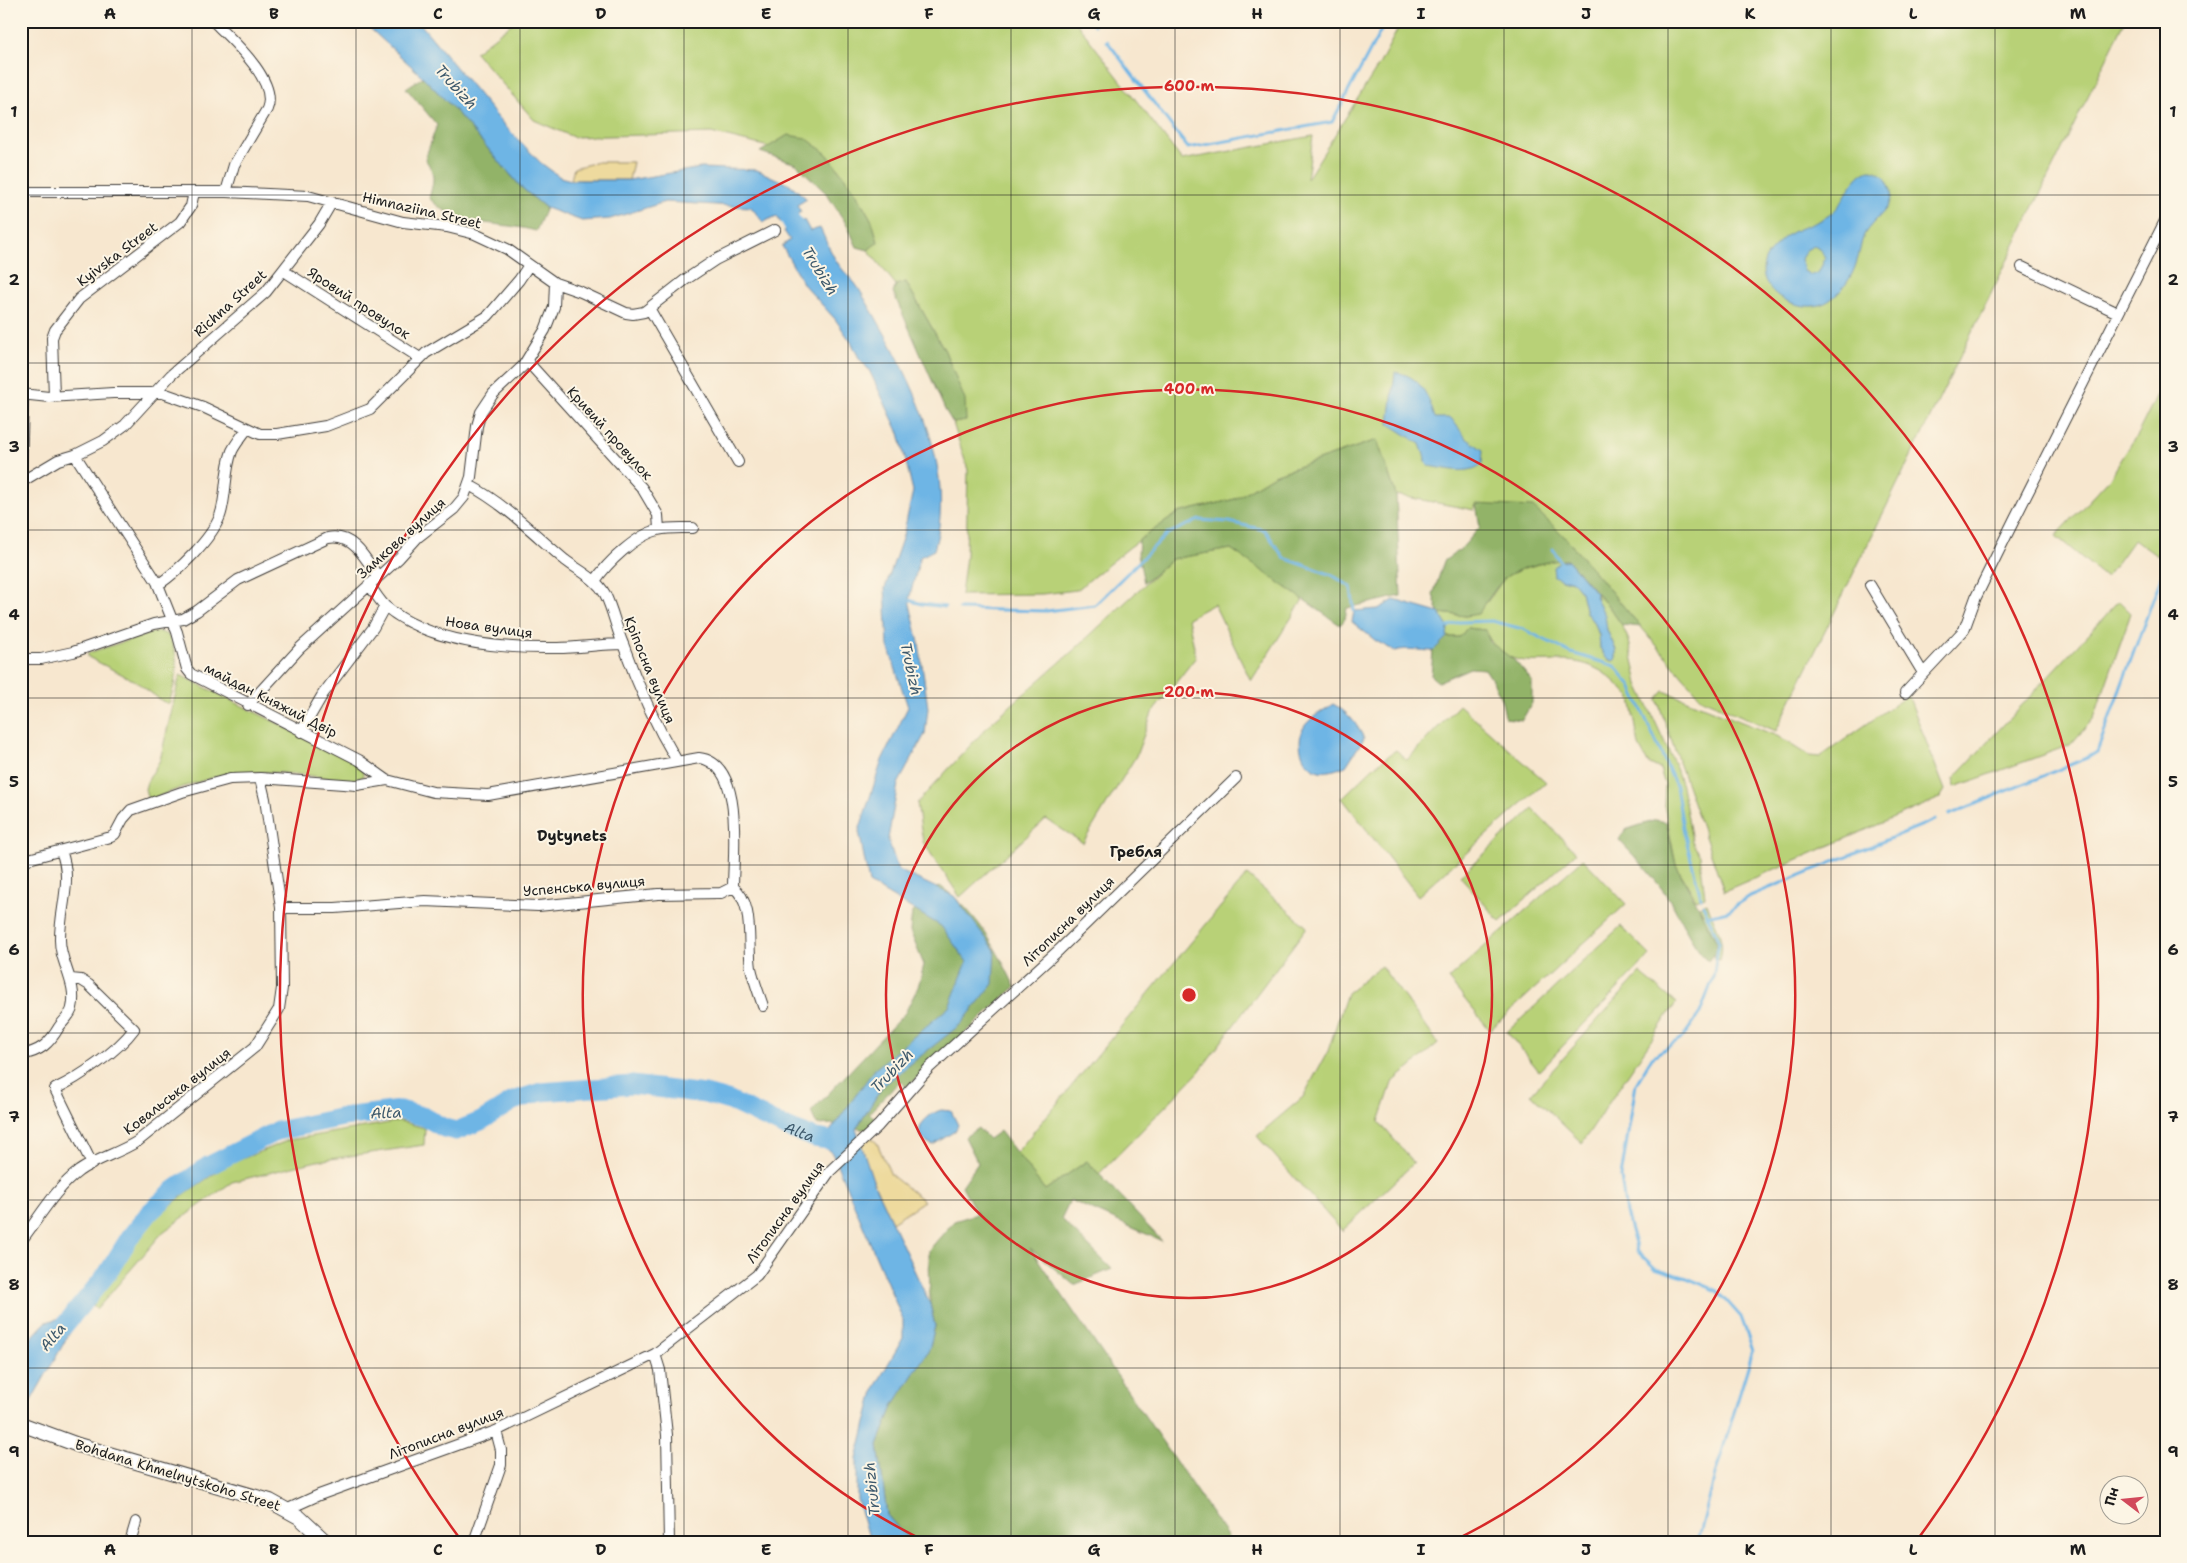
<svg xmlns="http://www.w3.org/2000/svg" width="2187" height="1563" viewBox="0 0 2187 1563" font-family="'Shantell Sans',sans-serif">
<rect width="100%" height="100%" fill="#fcf5e5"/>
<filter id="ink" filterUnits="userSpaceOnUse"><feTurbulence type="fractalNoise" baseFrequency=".02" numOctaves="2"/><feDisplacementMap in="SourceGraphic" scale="10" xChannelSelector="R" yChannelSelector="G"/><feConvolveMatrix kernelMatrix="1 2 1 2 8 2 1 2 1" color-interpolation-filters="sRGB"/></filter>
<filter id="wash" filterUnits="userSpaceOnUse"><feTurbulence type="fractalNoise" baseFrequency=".0096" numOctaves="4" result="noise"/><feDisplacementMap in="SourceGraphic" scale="20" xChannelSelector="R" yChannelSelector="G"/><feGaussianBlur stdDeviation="1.12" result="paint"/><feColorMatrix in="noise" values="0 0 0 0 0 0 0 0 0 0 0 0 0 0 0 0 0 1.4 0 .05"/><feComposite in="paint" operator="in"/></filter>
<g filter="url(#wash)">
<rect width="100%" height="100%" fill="#f7e7cf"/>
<path fill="#b8d177" stroke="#6a764a" d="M515,21H1075L1182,160L1313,136L1307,179L1380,63L1402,21H2125L1776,731L1702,699L1563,535L1476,504L1474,510L1396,495L1377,440L1274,475L1235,499L1178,513L1130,547L1077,590L1042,594L961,595L966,556L968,470L953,423L966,421L945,351L906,282L896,285L868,250L878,242L872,221L855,191L827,154L788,135L769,147L711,133L573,137L534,120L475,52Z
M2166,377V531L2157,556L2134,539L2106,578L2056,536L2110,478L2138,433Z
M1231,549L1304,598L1251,681L1214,604L1188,618L1196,657L1152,713L1136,756L1083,843L1046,819L960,897L923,842L917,803L992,722L1075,649L1172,559Z
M1557,559L1568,560L1559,562L1562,580H1571L1581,592L1586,613L1595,624L1599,635L1600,648L1606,658L1613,661L1616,658V650L1607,630L1604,615L1597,601L1596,593L1609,607L1622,625L1629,641L1638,684L1675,765L1682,786L1692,841L1700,856L1705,897L1696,900L1676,865L1664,805L1665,785L1660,769L1648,763L1639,746L1631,698C1620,687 1609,674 1595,668C1556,648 1508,683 1485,630L1467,628L1460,637H1447L1448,627L1439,613L1466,616L1487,602L1506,576L1525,568Z
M2119,601L2131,613L2094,718L2070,745L1955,787L1954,778Z
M158,631L168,635C182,661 176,678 169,704L162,701L135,681L88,657V653Z
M180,675L356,762L363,768V776L360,779L352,781C315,777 274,769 236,773C206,777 176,790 148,800L145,789L147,782L160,760Z
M1664,691L1777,736L1809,756L1820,757L1908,695L1945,790L1940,798L1724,891L1657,699Z
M1459,705L1546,782L1418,896L1342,798L1374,767L1396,750L1407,760Z
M1533,809L1576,853L1500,922L1460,876Z
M1583,859L1626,904L1490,1030L1448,979Z
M1247,875L1307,927L1198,1073L1099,1174L1087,1161L1045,1190L1016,1153Z
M1707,903C1714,925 1726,937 1720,960L1714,959L1716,941L1699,906Z
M1621,926L1650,955L1539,1071L1507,1032Z
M1381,966L1438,1043L1392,1083L1379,1122L1414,1163L1342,1231L1257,1136L1303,1097L1328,1051L1347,993Z
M1640,973L1676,1003L1582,1143L1531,1094Z
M400,1121L425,1128L424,1145L317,1161L232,1182L163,1232L97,1309L91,1303L148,1224L186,1193L227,1165L289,1140Z"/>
<path fill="#92b368" stroke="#576842" d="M423,77L452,107L522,188L546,208L536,231C499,221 457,228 429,198C434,181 436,174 425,159L437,125L406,88Z
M788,135L806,138L827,154L855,191L872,221L878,242L868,250L857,247L847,225L826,193L796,164L760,152Z
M906,282L945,351L965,400L966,421L953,423L945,410L893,292L896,285Z
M1377,440L1396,495L1401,596L1347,608L1345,619L1340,625L1231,549L1172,559L1144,583L1138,554L1139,540L1178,513L1235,499L1274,475Z
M1476,504L1533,507L1563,535L1641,627L1622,625L1609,607L1568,560C1554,559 1514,568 1504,579C1494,589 1487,602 1478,614L1466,616L1439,613L1433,595L1444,561L1461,549L1480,527Z
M1467,628L1485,630L1490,642L1515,661L1532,681V703L1522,720L1505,718C1503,699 1496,685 1485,669L1470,668L1438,682L1431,676L1433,651L1447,637H1460Z
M1656,820L1666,822L1676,865L1716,941L1715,952L1708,961C1690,944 1682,919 1669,899C1655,878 1637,859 1619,840L1625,830Z
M940,886C978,913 995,946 1015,987L907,1087L900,1081L869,1113L876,1120L867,1130L832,1124L817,1125L811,1112L905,1013L918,987L924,965L910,931L912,912Z
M978,1128L989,1139L1000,1131L1045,1190L1087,1161L1162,1241L1070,1200L1061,1219L1112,1269L1074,1285L1030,1248L1231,1542H919L902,1533L887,1515L878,1445L894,1403L929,1350L935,1326L930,1304L929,1250L954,1221L977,1214L962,1186L978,1163L965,1137Z"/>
<path fill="#eeda9e" stroke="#857b5d" d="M598,162H633L629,180H571L574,168Z
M868,1135L877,1143L891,1175L924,1201L892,1222C885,1208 858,1153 863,1141C863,1140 867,1136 868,1135Z"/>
<path fill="#6eb5e5" stroke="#456880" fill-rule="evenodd" d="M362,21H418L504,125L541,163L560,177L571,180H629L701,168L757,170L792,186L807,199L797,205L801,212L780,222L777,216L763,222L751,207L665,202L610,219L582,221L546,208L522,188L452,107L423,77Z
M1869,170C1877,170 1883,174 1887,181C1902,206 1874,216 1864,235C1860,244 1860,254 1856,264C1852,277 1842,292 1830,300C1804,319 1750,291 1766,258C1768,254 1772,250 1775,247C1793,224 1813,229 1833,212C1846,201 1851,176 1869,170ZM1814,246L1821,250L1825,259L1818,273L1811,275L1804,271L1801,259L1806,250Z
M804,220L810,231L820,228C826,240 831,254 839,265C845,274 854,280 859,289C903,363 960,461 934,550L920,557L909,600L919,643L928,708L925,734L898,784L888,839L898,870L954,896L995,950L993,984L961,1024L883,1086L856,1129L875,1186L930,1304L935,1326L929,1350L894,1404L878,1445L887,1515L902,1533L919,1542H874L865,1528L857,1499V1459L875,1387L903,1338V1320L832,1153L816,1141L819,1136L828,1134L874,1070L949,1007L967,962L941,926L869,883L859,831L882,760L908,707L888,646L885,588L903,536L913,491L899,433L869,370L859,358L851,342L835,319L804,285L782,246L790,240L784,231Z
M1395,372C1421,376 1428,395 1435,418H1451L1466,438L1483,450L1482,464C1468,476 1445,468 1428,466L1420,444L1389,424Z
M1568,560L1596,593L1597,601L1605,615L1607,630L1616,650V659L1613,661L1606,658L1600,648L1599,635L1595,624L1586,613L1581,592L1571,580H1562L1554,576L1553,567L1559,562Z
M1394,600L1439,613L1448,627L1447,637L1433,651C1420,651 1408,647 1395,651L1376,641L1352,622L1354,611L1378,609Z
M1333,704C1348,712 1356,723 1364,738L1346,766C1337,769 1326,774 1316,770C1299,762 1295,736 1307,723C1314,715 1325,710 1333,704Z
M941,1110L951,1111L958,1125L955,1131L933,1145C908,1135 923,1116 941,1110Z
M75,1314L72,1329L25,1411L21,1421V1349L46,1322Z"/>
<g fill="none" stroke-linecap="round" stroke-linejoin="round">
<path stroke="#6eb5e5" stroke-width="3" d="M1091,21L1094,25
M1107,41L1188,148L1332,122L1386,21
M1553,549L1561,563
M909,600L922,604L945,607
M959,609L1047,611L1095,605L1167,534L1199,520L1229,522L1265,530L1284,558L1332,575L1351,587L1354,611
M1448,627L1459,622L1492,621L1523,629L1571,653L1615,666L1630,684L1676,786L1683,828L1701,898
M1949,815L2089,757L2097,752L2166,564
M1707,916L1728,911L1750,896L1935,820
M1698,1542L1715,1475L1753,1350L1741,1317L1718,1291L1687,1278L1655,1268L1637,1251L1626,1213L1621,1177L1636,1084L1652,1057L1683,1037L1700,1013L1713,979L1719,942L1703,905"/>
<g stroke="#6eb5e5" stroke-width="19">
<path d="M775,197L780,201L806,248"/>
<path id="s1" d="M58,1333L107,1274L130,1237L150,1212L174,1190L208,1166L277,1131L343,1117L400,1110L425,1117L444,1128L456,1131L481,1121L513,1101L541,1092L632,1085L705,1094L730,1101L785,1127L815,1138L842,1142"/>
</g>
</g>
</g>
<g filter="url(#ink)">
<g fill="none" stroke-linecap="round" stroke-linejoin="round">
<g stroke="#3d3a37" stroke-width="12">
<path id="minor" d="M213,21C231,39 279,81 267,109L234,165L226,192
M21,192H226L308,196L403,222L447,227L475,234L507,249L555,283L581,292L626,313L633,314L644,312L685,280L715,260L775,230
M2022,267L2118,313
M284,271L420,358
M649,308L738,462
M527,361L642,488L658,515L659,529
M21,394L49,397L113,393H163L203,407L260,434H277L326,426L370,409L426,353L488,316L519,280L529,265
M54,396L52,338L55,330L79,299L180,222L191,206L194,192
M75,455L157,582L177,632L187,669L191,674L359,760L387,780
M21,482L23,394
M469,485C505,504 534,534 565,560C579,571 596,578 605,594C613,610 616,628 623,644C637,684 655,724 677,761
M21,486V482L58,460L75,455L103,441L125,425L171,375L266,292L319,224L332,202
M595,581C607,563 636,535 658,530C669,527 682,528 693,528
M369,584C374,592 379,600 385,606C428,643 503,649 557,648C579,648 601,644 623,644
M158,585C178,571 211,540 220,516C227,496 224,472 232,451C236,443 242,436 247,429
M1870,585L1923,673
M21,659H41L73,652L154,624L183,619L197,611L238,580L328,538C353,533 366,559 378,577
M1905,693L1964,630L1976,597L2015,518L2166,219
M248,705L300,648L399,558L418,537L454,509L464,497L471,477L477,426L481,412L493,394L523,366L545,330L554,307L555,283
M301,732L323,694L373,628L385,606
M21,861L111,837L115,834L123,819L131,810L182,792L230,779L260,778L357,785L387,780L433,792L488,795L699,758C745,763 733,855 733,887
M281,908H335L425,901L538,906L658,894L721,893L733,887C755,903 747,943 751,968C754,981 759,994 763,1006
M71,979L81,980L89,985L134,1029C118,1051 80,1077 55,1089L92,1164
M21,1055C41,1051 49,1044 59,1027C63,1021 71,1015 72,1008C78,983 59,962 60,938C60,907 73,881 61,851
M21,1241C39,1218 55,1189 79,1171C96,1159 119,1153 138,1141L255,1047L279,1009L282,988L281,908L265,799L260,778
M655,1354L660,1370L667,1435L669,1542
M288,1509L319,1495L496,1431L655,1354L757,1275L830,1171L878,1126L929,1068L1059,950L1236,778
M130,1542L136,1522
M474,1542L501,1465V1450L496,1431"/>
</g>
<g stroke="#3d3a37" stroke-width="16">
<path id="secondary" d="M21,1424L78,1445L270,1501L299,1517L326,1542"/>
</g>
<use href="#minor" stroke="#fff" stroke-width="10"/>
<use href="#secondary" stroke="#fff" stroke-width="14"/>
</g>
</g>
<path fill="none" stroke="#1c1c1c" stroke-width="1" stroke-opacity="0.55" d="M192,21V1542M356,21V1542M520,21V1542M684,21V1542M848,21V1542M1011,21V1542M1175,21V1542M1340,21V1542M1504,21V1542M1668,21V1542M1831,21V1542M1995,21V1542M21,195H2166M21,363H2166M21,530H2166M21,698H2166M21,865H2166M21,1033H2166M21,1200H2166M21,1368H2166"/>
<g fill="none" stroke="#d62828" stroke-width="2.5">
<circle cx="1189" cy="995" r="303"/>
<path d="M923 1540A606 606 0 1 1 1455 1540"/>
<path d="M458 1536A909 909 0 1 1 1920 1536"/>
</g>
<g text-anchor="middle" stroke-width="4" stroke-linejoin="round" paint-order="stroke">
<g font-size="14" fill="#1c1c1c" stroke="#fcf5e5">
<text transform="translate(422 210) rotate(13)" y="5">Himnaziina Street</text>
<text transform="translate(117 254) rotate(-37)" y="5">Kyivska Street</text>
<text transform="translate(230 303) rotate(-42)" y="5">Richna Street</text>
<text transform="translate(359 303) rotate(33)" y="5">Яровий провулок</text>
<text transform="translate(610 433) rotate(48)" y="5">Кривий провулок</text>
<text transform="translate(401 538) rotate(-42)" y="5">Замкова вулиця</text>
<text transform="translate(489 627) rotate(8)" y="5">Нова вулиця</text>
<text transform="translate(650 670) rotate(68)" y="5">Кріпосна вулиця</text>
<text transform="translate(271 700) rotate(27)" y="5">майдан Княжий Двір</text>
<text transform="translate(584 886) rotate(-5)" y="5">Успенська вулиця</text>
<text transform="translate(1068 921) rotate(-44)" y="5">Літописна вулиця</text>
<text transform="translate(177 1091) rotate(-38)" y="5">Ковальська вулиця</text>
<text transform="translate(785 1212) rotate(-54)" y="5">Літописна вулиця</text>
<text transform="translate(446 1433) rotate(-21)" y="5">Літописна вулиця</text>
<text transform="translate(178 1475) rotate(17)" y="5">Bohdana Khmelnytskoho Street</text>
</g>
<g font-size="15" font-style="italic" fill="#3d596c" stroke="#fcf5e5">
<text transform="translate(456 87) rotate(48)" y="5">Trubizh</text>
<text transform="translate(820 271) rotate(58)" y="5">Trubizh</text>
<text transform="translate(911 669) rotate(78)" y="5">Trubizh</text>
<text transform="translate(892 1071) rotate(-46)" y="5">Trubizh</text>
<text transform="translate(386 1113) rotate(-2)" y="5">Alta</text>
<text dy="5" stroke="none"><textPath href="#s1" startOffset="850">Alta</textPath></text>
<text transform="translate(53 1337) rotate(-50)" y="5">Alta</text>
<text transform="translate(872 1489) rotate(-96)" y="5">Trubizh</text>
</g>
<g font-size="15" font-weight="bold" fill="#1c1c1c" stroke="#fcf5e5">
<text x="572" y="841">Dytynets</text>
<text x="1136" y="857">Гребля</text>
</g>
</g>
<circle cx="1189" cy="995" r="8" fill="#d62828" stroke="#fcf5e5" stroke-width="2.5"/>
<g font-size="15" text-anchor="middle" font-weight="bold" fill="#d62828" stroke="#fcf5e5" stroke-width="4" stroke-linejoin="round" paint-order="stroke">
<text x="1189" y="91">600 m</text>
<text x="1189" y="394">400 m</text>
<text x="1189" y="697">200 m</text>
</g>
<rect width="2187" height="1563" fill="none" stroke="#fcf5e5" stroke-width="55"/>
<g transform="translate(2124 1500) rotate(286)"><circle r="24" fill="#fcf5e5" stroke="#a29e95"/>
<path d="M0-4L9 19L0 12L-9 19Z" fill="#d1495b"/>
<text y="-8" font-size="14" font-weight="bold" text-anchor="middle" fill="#1c1c1c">Пн</text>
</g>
<rect x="28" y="28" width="2132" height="1508" fill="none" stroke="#1c1c1c" stroke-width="2"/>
<g font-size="16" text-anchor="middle" font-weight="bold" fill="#1c1c1c">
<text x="110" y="19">A</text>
<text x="274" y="19">B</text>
<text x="438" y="19">C</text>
<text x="601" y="19">D</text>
<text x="766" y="19">E</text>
<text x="929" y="19">F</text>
<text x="1094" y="19">G</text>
<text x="1257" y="19">H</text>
<text x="1421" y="19">I</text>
<text x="1586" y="19">J</text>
<text x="1750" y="19">K</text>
<text x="1913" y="19">L</text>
<text x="2078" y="19">M</text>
<text x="14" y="117">1</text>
<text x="2173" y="117">1</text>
<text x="14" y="285">2</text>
<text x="2173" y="285">2</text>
<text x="14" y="452">3</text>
<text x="2173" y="452">3</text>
<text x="14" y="620">4</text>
<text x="2173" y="620">4</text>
<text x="14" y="787">5</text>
<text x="2173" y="787">5</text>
<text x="14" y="955">6</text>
<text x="2173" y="955">6</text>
<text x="14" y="1122">7</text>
<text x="2173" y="1122">7</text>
<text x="14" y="1290">8</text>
<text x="2173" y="1290">8</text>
<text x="14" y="1457">9</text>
<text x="2173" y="1457">9</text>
<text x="110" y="1555">A</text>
<text x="274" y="1555">B</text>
<text x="438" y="1555">C</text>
<text x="601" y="1555">D</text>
<text x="766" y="1555">E</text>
<text x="929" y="1555">F</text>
<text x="1094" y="1555">G</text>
<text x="1257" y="1555">H</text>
<text x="1421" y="1555">I</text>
<text x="1586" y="1555">J</text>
<text x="1750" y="1555">K</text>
<text x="1913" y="1555">L</text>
<text x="2078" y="1555">M</text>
</g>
</svg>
